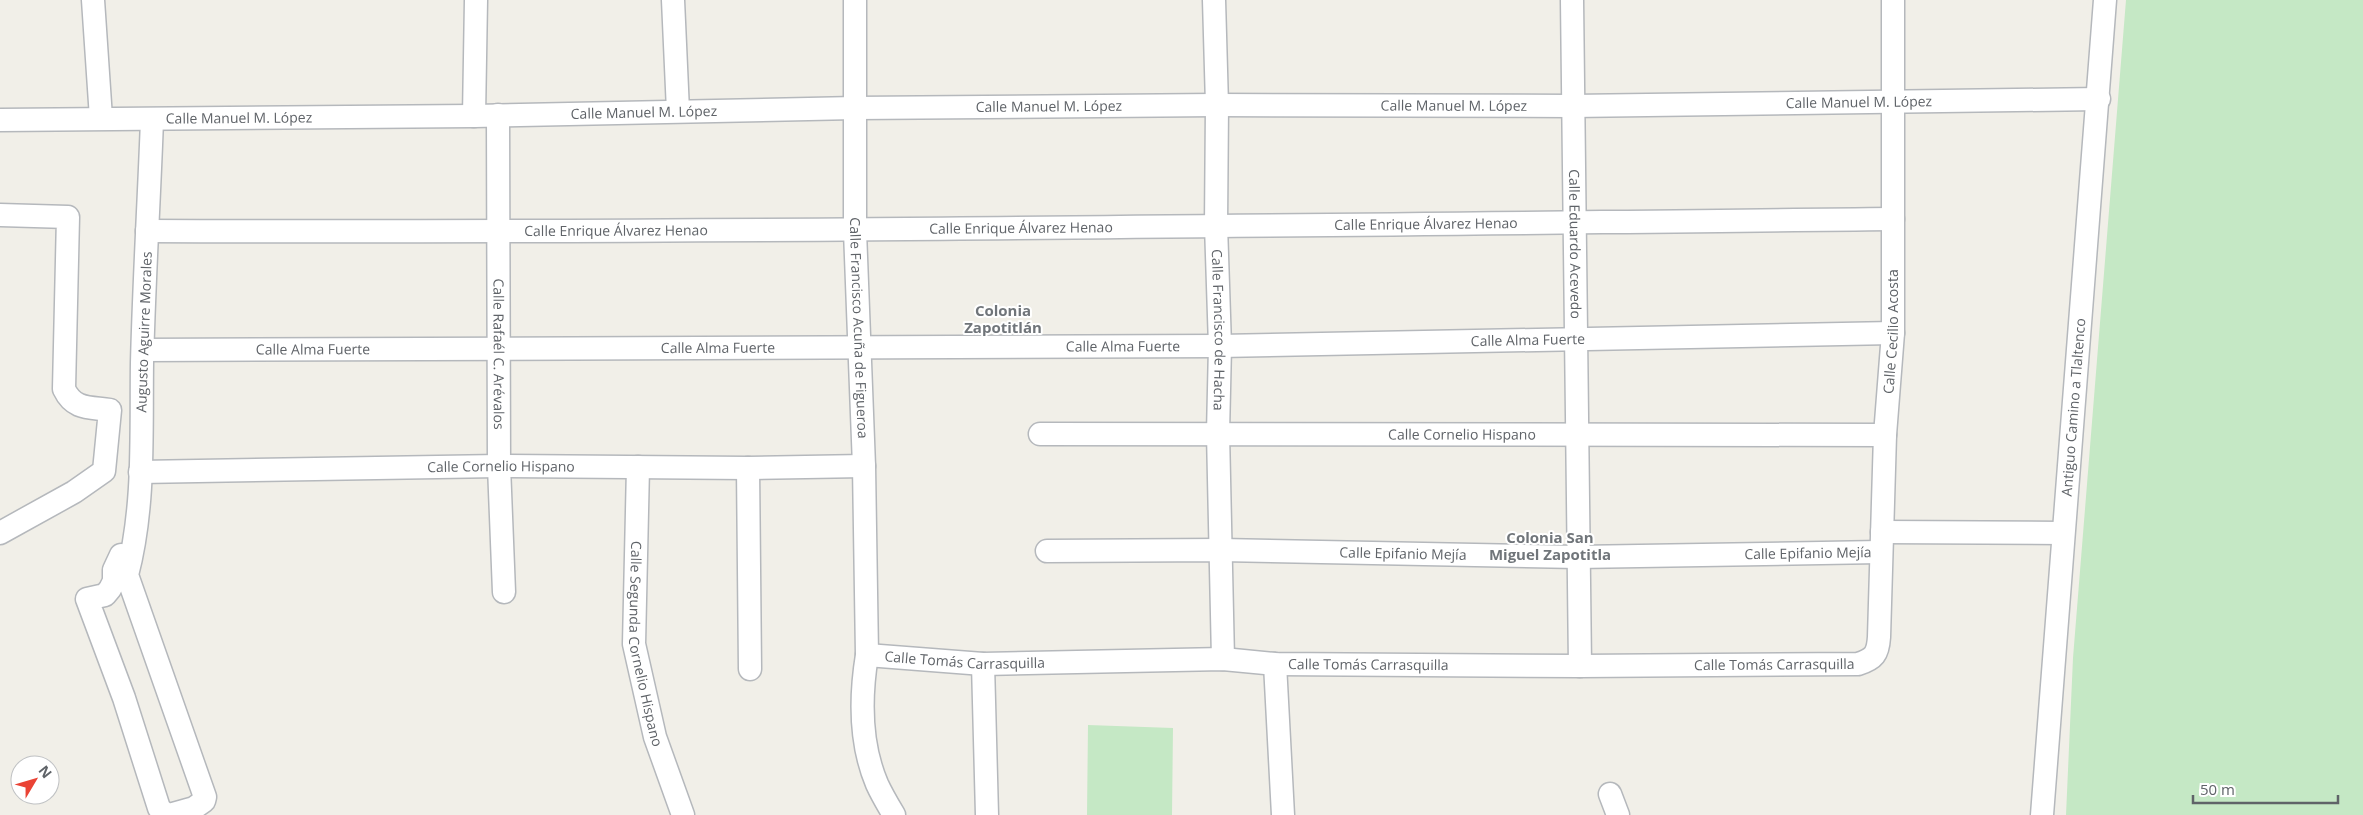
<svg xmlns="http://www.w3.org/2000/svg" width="2363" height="815" viewBox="0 0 2363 815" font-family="'Open Sans',sans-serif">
<rect width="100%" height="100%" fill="#f1efe8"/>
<path fill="#c5e8c5" d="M2126,0H2363V815H2066L2073,658Z
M1088,725L1173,728L1172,815H1087Z"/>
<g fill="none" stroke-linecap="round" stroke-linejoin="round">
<g stroke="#b5b8bc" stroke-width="25">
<g id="minor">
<path d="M93,0L101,118"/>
<path d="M673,0L678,111"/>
<path id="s1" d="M855,0V231L864,466L867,655C860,698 860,744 877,784C882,795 888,805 894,815"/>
<path id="s2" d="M1214,0L1217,105L1216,225L1220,346L1218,433L1223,659"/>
<path id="s3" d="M1572,0L1580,666"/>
<path id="s4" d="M498,115L499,466L504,592"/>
<path d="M474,116L476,0"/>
<path id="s5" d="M0,120L474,116L855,108L1217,105L1572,106L2099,99"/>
<path d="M152,120C149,201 144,282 142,363C141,433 145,507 127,575L205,797L204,801L194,808L169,815"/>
<path d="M0,215L68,217L64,389C74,410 89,407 110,410L104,471L74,492L0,533"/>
<path id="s6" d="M147,231C729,233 1311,225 1893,219"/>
<path id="s7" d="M143,350L1220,346L1893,333"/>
<path id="s8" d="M1040,434L1885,435"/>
<path id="s9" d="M638,467L634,644L655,737L683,815"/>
<path d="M748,468L750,669"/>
<path id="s10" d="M140,472L499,466L748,468L864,466"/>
<path d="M1882,532L2063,533"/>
<path id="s11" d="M1047,551L1221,550L1577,557L1880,552"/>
<path d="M121,555L114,570V581L110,589L105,595L87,599L124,698L159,808L166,815"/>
<path id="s12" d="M867,655L983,664L1223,659L1275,664L1580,666L1858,664C1874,659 1878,654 1879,637L1885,435L1893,333V0"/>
<path d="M983,664L987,815"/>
<path d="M1275,664L1283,815"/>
<path d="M1610,794L1618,815"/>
<path id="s13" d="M2042,815L2105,0"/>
</g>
</g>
<use href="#minor" stroke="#fff" stroke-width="22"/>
</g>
<g text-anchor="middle" stroke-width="4" stroke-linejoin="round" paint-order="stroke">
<g font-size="14" fill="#5f6368" stroke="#fff">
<text dy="5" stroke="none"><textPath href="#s5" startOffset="1859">Calle Manuel M. López</textPath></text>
<text dy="5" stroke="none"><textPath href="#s5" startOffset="1454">Calle Manuel M. López</textPath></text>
<text dy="5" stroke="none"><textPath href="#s5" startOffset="1049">Calle Manuel M. López</textPath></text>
<text dy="5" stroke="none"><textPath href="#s5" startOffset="644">Calle Manuel M. López</textPath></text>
<text dy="5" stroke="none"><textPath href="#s5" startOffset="239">Calle Manuel M. López</textPath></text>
<text dy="5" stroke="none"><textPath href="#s6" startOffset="1279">Calle Enrique Álvarez Henao</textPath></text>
<text dy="5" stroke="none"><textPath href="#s6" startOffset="874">Calle Enrique Álvarez Henao</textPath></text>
<text dy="5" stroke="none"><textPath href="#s6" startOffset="469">Calle Enrique Álvarez Henao</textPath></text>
<text dy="5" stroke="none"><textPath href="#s3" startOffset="244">Calle Eduardo Acevedo</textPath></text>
<text dy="5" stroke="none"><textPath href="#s1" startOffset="328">Calle Francisco Acuña de Figueroa</textPath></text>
<text dy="5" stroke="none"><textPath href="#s2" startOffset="330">Calle Francisco de Hacha</textPath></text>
<text dy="5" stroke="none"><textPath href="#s12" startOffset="1335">Calle Cecilio Acosta</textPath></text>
<text transform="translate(144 332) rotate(-88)" y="5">Augusto Aguirre Morales</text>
<text dy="5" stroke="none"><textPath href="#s7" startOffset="1385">Calle Alma Fuerte</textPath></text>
<text dy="5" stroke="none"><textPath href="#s7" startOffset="575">Calle Alma Fuerte</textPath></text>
<text dy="5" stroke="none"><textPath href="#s7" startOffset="980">Calle Alma Fuerte</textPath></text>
<text dy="5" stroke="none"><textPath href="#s7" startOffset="170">Calle Alma Fuerte</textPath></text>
<text dy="5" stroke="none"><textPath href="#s4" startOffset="239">Calle Rafaél C. Arévalos</textPath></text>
<text dy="5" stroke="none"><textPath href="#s13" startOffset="409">Antiguo Camino a Tlaltenco</textPath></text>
<text dy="5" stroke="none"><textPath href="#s8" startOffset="422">Calle Cornelio Hispano</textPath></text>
<text dy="5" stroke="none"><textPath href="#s10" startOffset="361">Calle Cornelio Hispano</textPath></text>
<text dy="5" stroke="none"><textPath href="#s11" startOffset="761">Calle Epifanio Mejía</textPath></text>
<text dy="5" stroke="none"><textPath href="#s11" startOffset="356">Calle Epifanio Mejía</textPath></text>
<text dy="5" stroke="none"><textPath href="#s9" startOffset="178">Calle Segunda Cornelio Hispano</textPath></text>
<text dy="5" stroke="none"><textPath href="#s12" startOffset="98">Calle Tomás Carrasquilla</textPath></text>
<text dy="5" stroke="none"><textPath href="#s12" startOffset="908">Calle Tomás Carrasquilla</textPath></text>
<text dy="5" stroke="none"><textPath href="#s12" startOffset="502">Calle Tomás Carrasquilla</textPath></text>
</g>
<g font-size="15" font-weight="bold" fill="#70757a" stroke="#fff">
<text x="1003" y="316">Colonia<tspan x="1003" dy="17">Zapotitlán</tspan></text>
<text x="1550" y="543">Colonia San<tspan x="1550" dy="17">Miguel Zapotitla</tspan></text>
</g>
</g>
<g transform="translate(35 780) rotate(52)"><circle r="24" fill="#ffffff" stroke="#bfc1c3"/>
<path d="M0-4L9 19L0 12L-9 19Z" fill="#ea4335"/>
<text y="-8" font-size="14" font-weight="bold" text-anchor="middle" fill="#5f6368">N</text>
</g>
<path d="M2193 795v8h145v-8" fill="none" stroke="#5f6368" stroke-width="2.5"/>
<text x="2200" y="795" font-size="15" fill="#5f6368" stroke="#ffffff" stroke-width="4" paint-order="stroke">50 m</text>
</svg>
